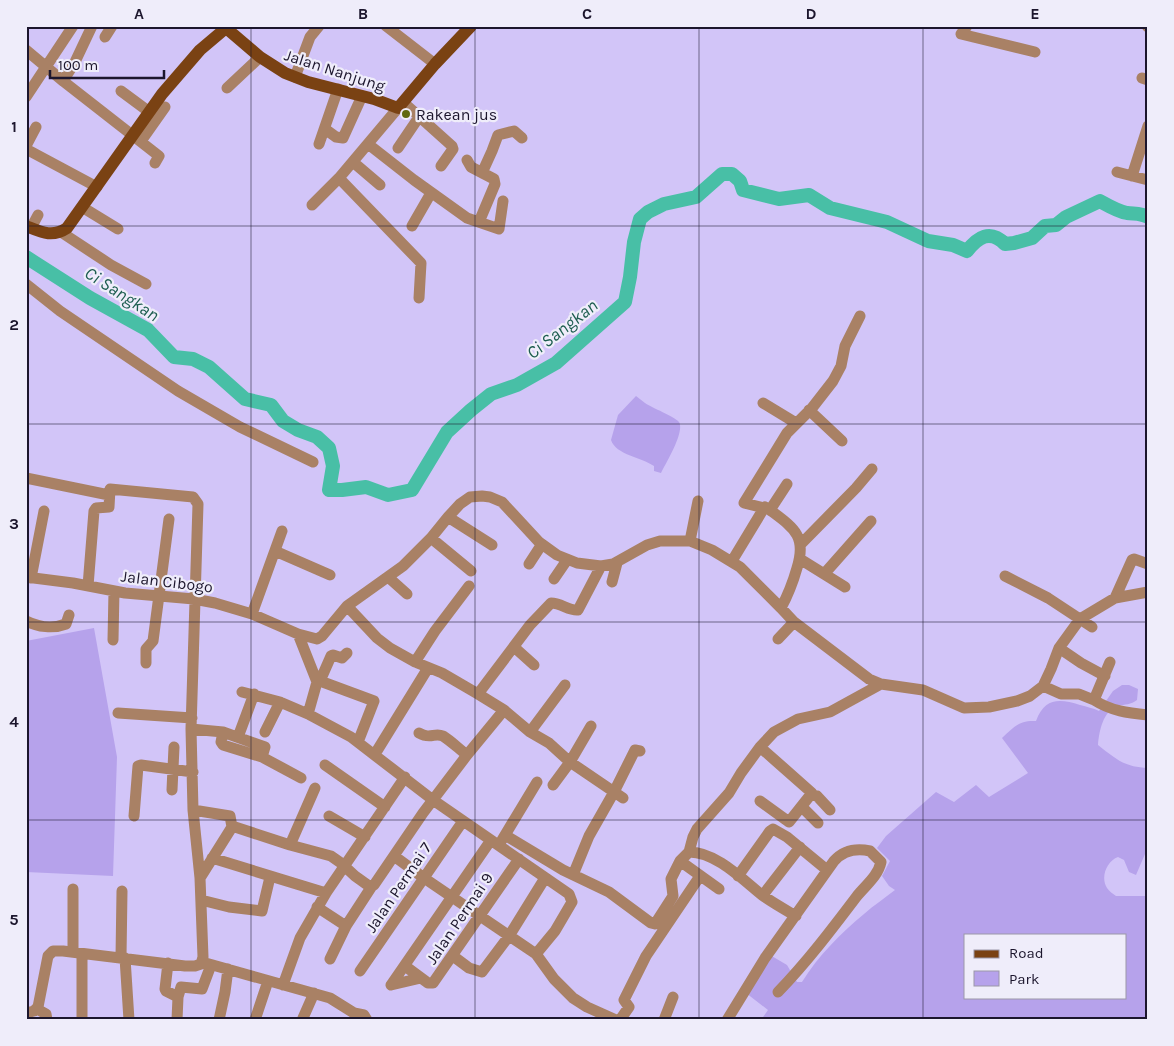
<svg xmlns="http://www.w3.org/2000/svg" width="1174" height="1046" viewBox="0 0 1174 1046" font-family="Karla,sans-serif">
<rect width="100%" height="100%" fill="#d2c5f8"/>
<path fill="#b6a2eb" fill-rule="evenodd" d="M636,396C639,398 642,401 645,403C652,408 674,416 679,422C685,432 666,463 661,473L654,471V466C641,457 616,455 611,440L618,415Z
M94,628L117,757L113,876L26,872V641Z
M1122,685H1129L1138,689L1137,700C1131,705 1125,704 1118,706C1103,710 1099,732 1098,745C1116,759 1124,767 1148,768V838L1145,854L1136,875L1129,872L1124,860L1118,857C1107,861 1100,877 1107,888C1109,891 1113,894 1116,896H1148V1020H761L768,1010L746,993L770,955L787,965L797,982H802C818,956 841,933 864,914C874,905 885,898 895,890L889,886L882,876L890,861L877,848L886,836L936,792L954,802L976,785L989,797L1028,773L1002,738C1014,727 1019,720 1036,721C1045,697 1060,699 1080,705C1087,707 1093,708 1099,711L1113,691ZM965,935H1125V997H965Z"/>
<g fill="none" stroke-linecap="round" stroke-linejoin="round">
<path stroke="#48bfa6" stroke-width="14" d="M26,257L90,298L148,330L174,357L193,359L209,367L245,399L271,405L283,421L298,430L317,437L329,448L333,466L329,490H342L366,487L388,495L412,490L447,432L471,410L491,394L517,385L556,363L625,302L630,277L634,242L640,219L648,212L664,204L696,197L722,174H732L740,181L743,190L779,199L809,195L830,208L887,222L928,241L953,245L967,251C978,237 990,229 1005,244L1014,243L1032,238L1045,226L1056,225L1066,217L1100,201C1109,206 1117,211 1127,213C1135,214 1141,213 1148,217"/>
<path stroke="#a98165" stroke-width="11" d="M386,26L435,64
M967,26L961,34L1035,52
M1147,26L1148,27
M105,37L112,26
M26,50L63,81L159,156L155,163
M295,77L310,37L319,26
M1142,78L1148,80
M63,81L75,62L92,26
M227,88L260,57
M121,91L148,111
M26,97L73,26
M403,102L452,146L453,149L441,166
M325,129L336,137L343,138L362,96
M141,141L165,107
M319,144L338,89
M368,144L414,180L467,218L499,229L503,201
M26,146L36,127
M398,148L419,117
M26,149L97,187
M467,160L471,167L494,179L495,184L479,222
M353,162L380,185
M1117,172L1148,180
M482,173L492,151L498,135L514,131L522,138
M1132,176L1148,126
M339,178L421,263L419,298
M312,205L339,178L398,108
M82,207L118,229
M412,226L431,193
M31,228L38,215
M61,232L111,265L146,284
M26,284L60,311L178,391L240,427L313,462
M763,403L796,423
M809,410L842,441
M26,478L109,495
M764,508L744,503L787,433L812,408L833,381L841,366L845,346L860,316
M770,510C794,528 807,536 797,568C793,582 788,595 781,608
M448,517L492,545
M431,538L471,571
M690,541L698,501
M801,544L856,488L872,469
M275,551L330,575
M800,559L845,587
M732,561L764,508L765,507L770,510L787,484
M529,564L542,544
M825,573L871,521
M1005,576L1048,598L1092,627
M26,577L73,583L125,593L194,599L215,603L252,614L298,634L317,639L322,636L347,606L403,566L431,538L448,517L460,504L470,497L482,496L490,497L502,502L539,542L557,555L577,563L601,566L613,564L647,545L660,541H690L712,550L740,567L781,608L794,622L869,679L881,684L923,690L964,708L989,707L1017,701L1030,696L1043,686L1051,669L1059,648L1080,619L1115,598L1148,592
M388,577L407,594
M31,578L44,511
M554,579L567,560
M612,582L617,563
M88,586L94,511L96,508L109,507L110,489L193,497L198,504L191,729L193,810L200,878
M1115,598L1132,560L1134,559L1148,564
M347,606L377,638L390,648L415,662L442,673L478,694L504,710L530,732L549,743L570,762L623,798
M252,614L282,531
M26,621C38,627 53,629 66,624L69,615
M298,634L317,682L308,714L351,737L433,800L569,894L572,902L555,931L536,954
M778,639L794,622
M113,640L114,591
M514,647L534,665
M1059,648L1081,663L1105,676
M415,662L435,631L469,586
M146,663V649L153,641L169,519
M320,681L331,656L333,655L342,658L347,653
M317,682L320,681L374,701L358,742
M1043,686L1061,694H1079L1094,700L1110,662
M242,692L280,702L308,714
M478,694L530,625L551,603C561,603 569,611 578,610L601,566
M1094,700C1111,711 1128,713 1148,715
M118,713L192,718
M191,729L223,732L265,747L262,757L301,778
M223,732L221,742L223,745L262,757
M265,732L280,702
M530,732L565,685
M419,733C431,740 434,732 443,736C451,741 459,749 467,755
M238,737L254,694
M375,754L428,668
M325,765L385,807
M553,785L570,762L591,726
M172,790L174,747
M812,795L817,796L830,810
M760,801L789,822L812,793L760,747
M802,807L818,823
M193,810L230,816L232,827
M134,816L138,766L141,765L193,772
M329,816L365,837
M505,835L563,870L609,892L651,923L655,924L673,896L671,879L680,861L689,852
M502,840L537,782
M290,845L315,788
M394,856L424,878L536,954L554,979L573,998L587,1007L616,1020
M212,858L326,893L405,777
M680,861L719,889
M573,875L589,836L614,792L635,750L640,751
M738,876L770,831L773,829L787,837L827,870
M763,895L800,847
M201,900L229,907L262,911L270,877
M317,907L346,926
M796,916C784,909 773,903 762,895C742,879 716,852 689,852L693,837L697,829L729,793L741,773L760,747L774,732L798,719L830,712L881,684
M73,952V889
M453,956L469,968L482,972L509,936L545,878
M121,957L122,891
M125,958L129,1020
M330,959L346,926L372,886
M202,962L330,998L354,1013L364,1015L367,1020
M168,963L165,989L166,991L178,997L177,1020
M405,966L428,983H433L519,859
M360,971L463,821
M283,985L300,938L326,893
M391,985L491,840
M391,985L421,978
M178,997L181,987L202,989L211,965
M37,1009L46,1014L47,1020
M26,1013L34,1011L38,1007L48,956L53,951H63L185,966H195L201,964L203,957L200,878L232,827H235L290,845L331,856L341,863L355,876L369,886L374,885L423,813L467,755L504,710
M303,1018L314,993
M82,1020V954
M219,1020L225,992L228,969
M255,1020L268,981
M620,1020L629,1007L624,1000L646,956L700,876
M664,1020L673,997
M727,1020L765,958L834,861C844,850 856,848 870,851L881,862C878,876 866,885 857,896C832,929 807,962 778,992"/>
<path stroke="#7a4213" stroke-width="12" d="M26,226C41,232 52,238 67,228L162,94L200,50L226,28L260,57L285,73L308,82L374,99L398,108L435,64L471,26"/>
</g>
<path fill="none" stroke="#1c162d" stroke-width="1" stroke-opacity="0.55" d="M251,26V1020M475,26V1020M699,26V1020M923,26V1020M26,226H1148M26,424H1148M26,622H1148M26,820H1148"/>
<circle fill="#60690f" stroke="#efedfa" stroke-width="2" cx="406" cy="114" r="5"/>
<g text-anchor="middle" stroke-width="4.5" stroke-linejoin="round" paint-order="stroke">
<g font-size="16" fill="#1c162d" stroke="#efedfa">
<text transform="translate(335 70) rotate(18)" y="6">Jalan Nanjung</text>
<text transform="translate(167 581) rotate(7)" y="6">Jalan Cibogo</text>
<text transform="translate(398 887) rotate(-56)" y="6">Jalan Permai 7</text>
<text transform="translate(459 918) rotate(-56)" y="6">Jalan Permai 9</text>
</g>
<g font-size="16" fill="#1c162d" stroke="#efedfa" text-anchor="start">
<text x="416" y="120">Rakean jus</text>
</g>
<g font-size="18" font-style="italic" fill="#1c5d4f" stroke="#efedfa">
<text transform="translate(122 294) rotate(33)" y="6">Ci Sangkan</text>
<text transform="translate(562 329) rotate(-38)" y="6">Ci Sangkan</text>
</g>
</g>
<rect width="1174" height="1046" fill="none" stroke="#efedfa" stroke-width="55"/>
<rect x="964" y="934" width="162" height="65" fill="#efedfa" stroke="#9b97a8"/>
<rect x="974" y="950" width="25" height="8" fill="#7a4213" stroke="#9b97a8"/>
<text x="1009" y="958" font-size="15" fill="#1c162d">Road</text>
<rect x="974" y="971" width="25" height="15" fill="#b6a2eb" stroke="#9b97a8"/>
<text x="1009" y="984" font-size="15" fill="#1c162d">Park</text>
<path d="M50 70v8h114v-8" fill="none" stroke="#1c162d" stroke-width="2.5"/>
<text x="58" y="70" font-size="15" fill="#1c162d" stroke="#efedfa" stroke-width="4" paint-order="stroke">100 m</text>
<rect x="28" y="28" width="1118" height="990" fill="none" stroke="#1c162d" stroke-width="2"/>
<g font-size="16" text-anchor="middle" font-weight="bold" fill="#1c162d">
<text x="139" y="19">A</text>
<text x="363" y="19">B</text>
<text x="587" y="19">C</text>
<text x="811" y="19">D</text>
<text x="1035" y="19">E</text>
<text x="14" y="132">1</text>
<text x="14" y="330">2</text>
<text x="14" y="529">3</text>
<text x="14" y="727">4</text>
<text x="14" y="925">5</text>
</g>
</svg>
